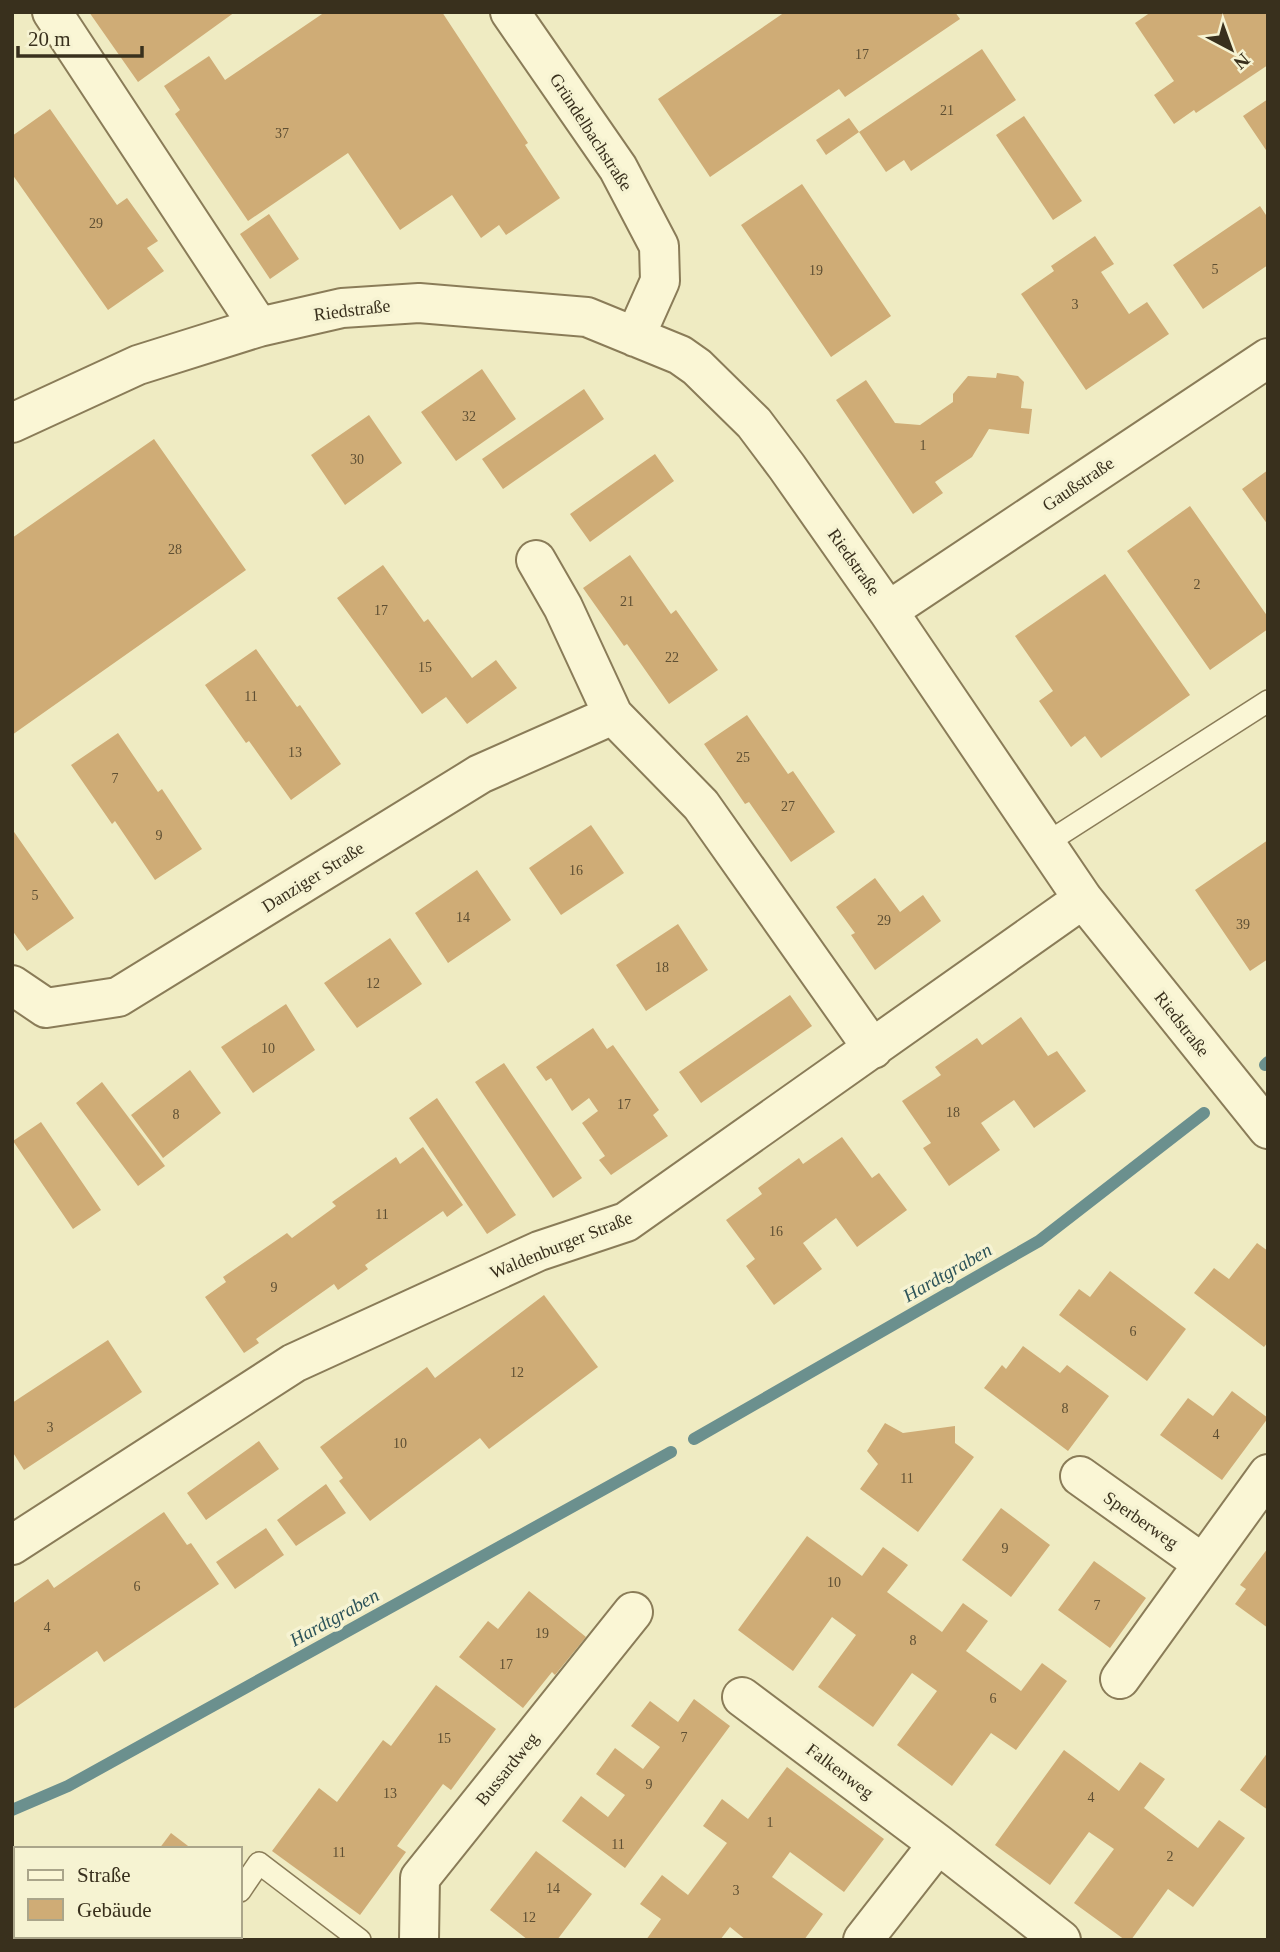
<svg xmlns="http://www.w3.org/2000/svg" width="1280" height="1952" viewBox="0 0 1280 1952" font-family="'Times New Roman',serif">
<rect width="100%" height="100%" fill="#efebc2"/>
<g fill="none" stroke-linecap="round" stroke-linejoin="round">
<path stroke="#6b908e" stroke-width="12" d="M1265,1065L1268,1062
M694,1439L1039,1241L1204,1113
M12,1810L68,1786L671,1452"/>
</g>
<path fill="#cfac76" d="M89,12H235L138,82Z
M325,12H442L528,143L525,145L560,198L506,235L499,225L481,238L452,195L400,230L348,153L248,221L175,114L180,110L164,86L209,56L225,80Z
M785,12H955L960,19L845,97L839,89L710,177L658,99Z
M1151,12H1268V65L1196,113L1194,110L1174,124L1154,95L1174,81L1135,23Z
M982,49L1016,100L911,171L904,160L886,172L859,132Z
M1268,99V153L1243,116Z
M50,109L117,205L127,198L158,241L147,248L164,271L108,310L12,174V136Z
M1024,116L1082,201L1053,220L996,135Z
M849,118L859,132L826,155L816,140Z
M802,184L891,316L831,357L741,225Z
M1260,206L1268,218V265L1203,309L1173,265Z
M269,214L299,259L270,279L240,234Z
M1095,236L1114,264L1101,272L1129,314L1147,302L1169,334L1086,390L1021,294L1054,271L1051,266Z
M482,369L516,419L456,461L421,412Z
M997,373L1018,376L1024,382L1021,408L1032,409L1029,434L989,429L972,457L935,482L943,493L913,514L836,400L866,380L895,423L920,425L953,402V394L968,376L996,378Z
M584,389L604,419L503,489L482,459Z
M369,415L402,463L345,505L311,455Z
M154,439L246,570L12,735V538Z
M655,454L674,481L590,542L570,514Z
M1268,470V525L1242,489Z
M1190,506L1268,617V629L1210,670L1127,551Z
M630,555L671,614L676,610L718,670L669,704L627,644L624,646L583,588Z
M383,565L424,622L428,619L472,678L496,660L517,688L467,724L446,697L422,714L337,598Z
M1105,574L1190,695L1101,758L1085,736L1071,747L1039,701L1053,691L1015,636Z
M256,649L297,707L300,705L341,764L291,800L249,741L246,743L205,685Z
M747,715L788,774L793,771L835,832L791,862L749,802L745,804L704,744Z
M118,733L158,792L162,789L202,849L155,880L115,821L112,824L71,765Z
M591,825L624,873L561,915L529,868Z
M12,829L74,918L27,951L12,930Z
M1268,840V959L1250,971L1195,890Z
M477,870L511,920L448,963L415,913Z
M875,878L900,912L923,895L941,921L875,970L851,935L855,933L836,907Z
M678,924L708,970L646,1011L616,965Z
M390,938L422,984L357,1028L324,983Z
M790,995L812,1026L701,1103L679,1072Z
M286,1004L315,1050L253,1093L221,1047Z
M1021,1017L1048,1056L1057,1051L1086,1091L1034,1128L1014,1100L981,1123L1000,1150L949,1186L923,1148L931,1143L902,1101L941,1075L935,1067L977,1038L982,1045Z
M593,1028L607,1049L613,1045L659,1110L653,1115L668,1136L611,1175L599,1160L605,1156L582,1123L598,1111L589,1098L572,1111L551,1078L546,1081L536,1067Z
M504,1063L582,1178L553,1198L475,1082Z
M190,1070L221,1113L163,1158L131,1115Z
M102,1082L165,1166L138,1186L76,1103Z
M437,1098L516,1215L487,1234L409,1118Z
M41,1122L101,1210L73,1229L13,1141Z
M842,1137L872,1178L879,1173L907,1210L857,1247L836,1218L803,1243L822,1269L774,1305L746,1266L755,1259L726,1220L762,1194L758,1188L799,1158L803,1164Z
M423,1147L463,1205L447,1217L443,1211L365,1265L368,1269L338,1290L334,1284L256,1339L259,1343L244,1353L205,1297L226,1282L223,1277L287,1233L292,1238L336,1206L332,1202L396,1157L400,1164Z
M1257,1243L1268,1251V1342L1264,1347L1194,1293L1214,1268L1229,1279Z
M1110,1271L1186,1329L1147,1381L1059,1315L1079,1289L1090,1297Z
M544,1295L598,1367L489,1449L480,1438L370,1521L339,1481L343,1478L320,1447L427,1367L435,1378Z
M108,1340L142,1392L24,1470L12,1451V1403Z
M1023,1346L1060,1373L1067,1365L1109,1396L1068,1451L984,1388L1002,1365L1006,1369Z
M1232,1391L1268,1418L1222,1480L1160,1435L1188,1398L1213,1416Z
M885,1423L903,1433L955,1426V1443L974,1457L918,1532L860,1489L878,1464L867,1451Z
M259,1441L279,1469L206,1520L187,1493Z
M326,1484L346,1513L296,1546L277,1520Z
M1001,1508L1050,1545L1011,1597L962,1560Z
M164,1512L187,1545L191,1543L219,1584L104,1662L97,1651L12,1710V1604L48,1579L54,1588Z
M266,1528L284,1555L235,1589L216,1562Z
M807,1536L862,1576L883,1547L908,1565L887,1592L942,1632L963,1603L988,1621L966,1651L1021,1691L1042,1663L1067,1681L1016,1750L991,1733L952,1786L897,1745L937,1691L912,1673L873,1727L818,1687L856,1635L832,1617L793,1671L738,1630Z
M1268,1548V1628L1235,1604L1246,1589L1240,1585Z
M1094,1561L1146,1598L1110,1648L1058,1610Z
M529,1591L586,1637L555,1675L552,1672L523,1708L459,1657L488,1621L498,1629Z
M436,1685L496,1729L451,1790L443,1784L397,1846L406,1852L360,1915L272,1851L319,1788L337,1802L383,1740L391,1746Z
M694,1699L730,1726L625,1868L562,1821L581,1796L608,1817L625,1795L596,1774L615,1748L643,1769L660,1747L631,1726L650,1701L678,1722Z
M1064,1750L1119,1791L1140,1762L1165,1779L1144,1808L1198,1848L1219,1820L1245,1838L1193,1907L1168,1889L1131,1940H1125L1074,1903L1114,1849L1089,1832L1050,1885L995,1845Z
M1268,1752V1810L1240,1790Z
M787,1767L884,1839L844,1892L790,1852L772,1877L823,1914L804,1940H746L730,1927L720,1940H646L661,1919L640,1904L662,1875L688,1895L727,1843L703,1826L722,1799L748,1819Z
M171,1833L192,1849H159Z
M536,1851L592,1894L557,1940H528L490,1910Z
M141,1936H184L182,1940H145Z"/>
<g fill="none" stroke-linecap="round" stroke-linejoin="round">
<g stroke="#8a7c58" stroke-width="24">
<path id="lane" d="M1045,844L1268,701
M240,1891L259,1863L360,1940
M205,1940L207,1936"/>
</g>
<g stroke="#8a7c58" stroke-width="42">
<path id="street" d="M52,12L259,327
M510,12L618,168L659,246L660,281L635,337
M12,423L138,365L259,327L342,308L419,303L587,317L680,355L697,367L754,423L787,467L888,611L1083,899L1268,1129
M536,560L563,607L613,715L701,805L873,1049
M888,611L1268,358
M12,985L46,1008L118,997L480,774L613,715
M1080,1476L1202,1563
M12,1545L294,1363L539,1251L626,1222L1083,899
M1120,1679L1268,1474
M742,1697L938,1844L1061,1940
M419,1940L420,1878L633,1612
M863,1940L938,1844"/>
</g>
<use href="#lane" stroke="#faf6d5" stroke-width="21"/>
<use href="#street" stroke="#faf6d5" stroke-width="38"/>
</g>
<g text-anchor="middle" stroke-width="7" stroke-linejoin="round" paint-order="stroke">
<g font-size="14" fill="#5e4f33">
<text x="862" y="59">17</text>
<text x="947" y="115">21</text>
<text x="282" y="138">37</text>
<text x="96" y="228">29</text>
<text x="1215" y="274">5</text>
<text x="816" y="275">19</text>
<text x="1075" y="309">3</text>
<text x="469" y="421">32</text>
<text x="923" y="450">1</text>
<text x="357" y="464">30</text>
<text x="175" y="554">28</text>
<text x="1197" y="589">2</text>
<text x="627" y="606">21</text>
<text x="381" y="615">17</text>
<text x="672" y="662">22</text>
<text x="425" y="672">15</text>
<text x="251" y="701">11</text>
<text x="295" y="757">13</text>
<text x="743" y="762">25</text>
<text x="115" y="783">7</text>
<text x="788" y="811">27</text>
<text x="159" y="840">9</text>
<text x="576" y="875">16</text>
<text x="35" y="900">5</text>
<text x="463" y="922">14</text>
<text x="884" y="925">29</text>
<text x="1243" y="929">39</text>
<text x="662" y="972">18</text>
<text x="373" y="988">12</text>
<text x="268" y="1053">10</text>
<text x="624" y="1109">17</text>
<text x="953" y="1117">18</text>
<text x="176" y="1119">8</text>
<text x="382" y="1219">11</text>
<text x="776" y="1236">16</text>
<text x="274" y="1292">9</text>
<text x="1133" y="1336">6</text>
<text x="517" y="1377">12</text>
<text x="1065" y="1413">8</text>
<text x="50" y="1432">3</text>
<text x="1216" y="1439">4</text>
<text x="400" y="1448">10</text>
<text x="907" y="1483">11</text>
<text x="1005" y="1553">9</text>
<text x="834" y="1587">10</text>
<text x="137" y="1591">6</text>
<text x="1097" y="1610">7</text>
<text x="47" y="1632">4</text>
<text x="542" y="1638">19</text>
<text x="913" y="1645">8</text>
<text x="506" y="1669">17</text>
<text x="993" y="1703">6</text>
<text x="684" y="1742">7</text>
<text x="444" y="1743">15</text>
<text x="649" y="1789">9</text>
<text x="390" y="1798">13</text>
<text x="1091" y="1802">4</text>
<text x="770" y="1827">1</text>
<text x="618" y="1849">11</text>
<text x="339" y="1857">11</text>
<text x="1170" y="1861">2</text>
<text x="553" y="1893">14</text>
<text x="736" y="1895">3</text>
<text x="529" y="1922">12</text>
</g>
<g font-size="18" fill="#39301d" stroke="#f6f3d2">
<text transform="translate(591 132) rotate(57)" y="6">Gründelbachstraße</text>
<text transform="translate(352 310) rotate(-7)" y="6">Riedstraße</text>
<text transform="translate(1078 484) rotate(-34)" y="6">Gaußstraße</text>
<text transform="translate(854 562) rotate(55)" y="6">Riedstraße</text>
<text transform="translate(313 877) rotate(-32)" y="6">Danziger Straße</text>
<text transform="translate(1182 1024) rotate(52)" y="6">Riedstraße</text>
<text transform="translate(561 1245) rotate(-22)" y="6">Waldenburger Straße</text>
<text transform="translate(1141 1520) rotate(35)" y="6">Sperberweg</text>
<text transform="translate(507 1769) rotate(-51)" y="6">Bussardweg</text>
<text transform="translate(840 1771) rotate(37)" y="6">Falkenweg</text>
</g>
<g font-size="19" font-style="italic" fill="#2c5359" stroke="#f6f3d2">
<text transform="translate(947 1272) rotate(-30)" y="7">Hardtgraben</text>
<text transform="translate(334 1617) rotate(-29)" y="7">Hardtgraben</text>
</g>
</g>
<rect width="1280" height="1952" fill="none" stroke="#39301d" stroke-width="28"/>
<rect x="14" y="1847" width="228" height="91" fill="#f6f3d2" stroke="#aaa58a" stroke-width="2"/>
<rect x="28" y="1870" width="35" height="10" fill="#faf6d5" stroke="#aaa58a" stroke-width="2"/>
<text x="77" y="1882" font-size="21" fill="#39301d">Straße</text>
<rect x="28" y="1899" width="35" height="21" fill="#cfac76" stroke="#aaa58a" stroke-width="2"/>
<text x="77" y="1917" font-size="21" fill="#39301d">Gebäude</text>
<g transform="translate(1231 49) rotate(139)" stroke="#f6f3d2" stroke-width="5" paint-order="stroke">
<path d="M0-5L12 26L0 18L-12 26Z" fill="#39301d"/>
<text y="-10" font-size="19" font-weight="bold" text-anchor="middle" fill="#39301d">N</text>
</g>
<path d="M18 46v10h124v-10" fill="none" stroke="#39301d" stroke-width="3.5"/>
<text x="28" y="46" font-size="21" fill="#39301d" stroke="#f6f3d2" stroke-width="5" paint-order="stroke">20 m</text>
</svg>
